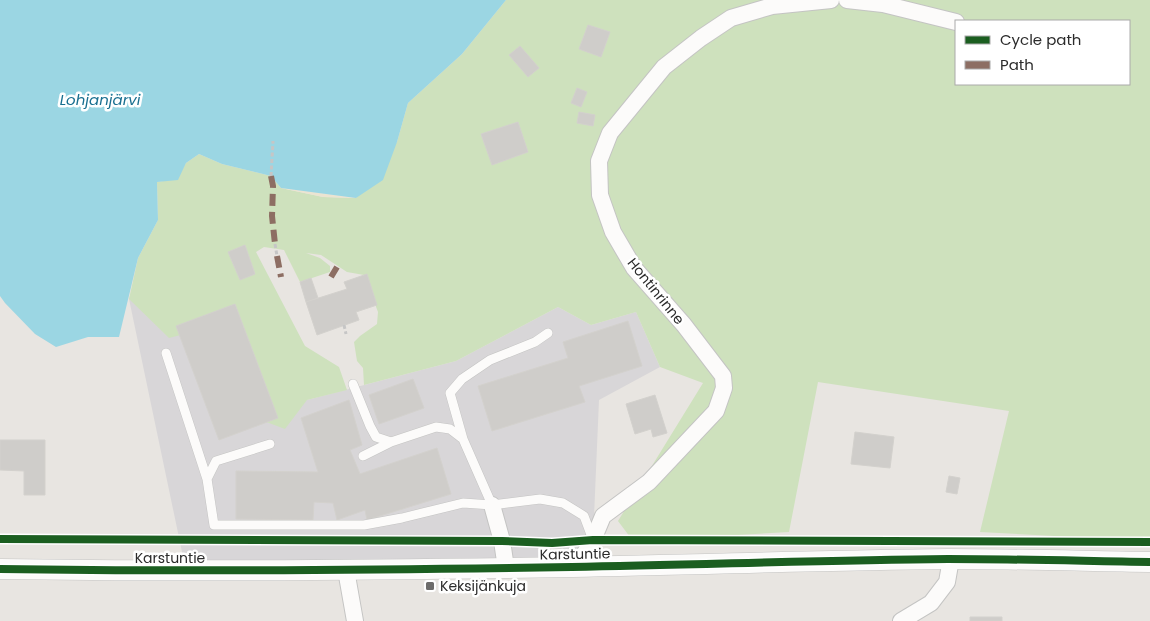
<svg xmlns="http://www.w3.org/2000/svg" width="1150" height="621" viewBox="0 0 1150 621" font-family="Poppins,sans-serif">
<rect width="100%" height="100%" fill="#e8e5e1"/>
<path fill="#d8d6d8" d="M158,220L284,406L456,361L558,307L591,325L636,312L660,367L599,400L593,540L576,567L186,571L129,299Z"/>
<path fill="#cee1bd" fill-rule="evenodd" d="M506,0H1150V541L980,532L1009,411L818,382L789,532L633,541L618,521L703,383L660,367L636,312L591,325L558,307L456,361L364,385L363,368L357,361L354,342L360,336L377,324L378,312L364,275L347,272L321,255L306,253L320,258L330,266V272L300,282L284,250L264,247L256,252L305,346L339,367L347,390L307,400L285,429L261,420L231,322L169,338L129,299L138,258L158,220L157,182L177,179L186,163L199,154L222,164L271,176L281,188L323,197L356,198L397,142L408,103L462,54ZM956,21H1129V84H956Z"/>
<path fill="#ebe4d1" d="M281,188L356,198L323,197Z"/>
<path fill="#9bd6e3" d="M0,0H506L462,54L408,103L397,142L383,180L356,198L281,188L271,176L222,164L199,154L186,163L178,180L157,182L158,220L138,258L119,337H88L56,347L35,334L5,303L0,296Z"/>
<path fill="#cfcdca" stroke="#d3d1cd" d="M588,25L610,32L601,57L579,49Z
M520,46L539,68L528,77L509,55Z
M577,88L587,92L581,107L571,103Z
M579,112L595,115L593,126L577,123Z
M518,122L528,152L492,165L481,134Z
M245,245L255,274L240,280L228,252Z
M367,274L377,305L356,312L359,320L317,335L306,302L347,289L344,282Z
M311,278L318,298L306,302L300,282Z
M235,304L278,418L219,440L176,326Z
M628,321L642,366L579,386L585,402L492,431L478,386L568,358L563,342Z
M413,379L424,408L379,424L369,395Z
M655,395L667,433L653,437L651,429L635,434L626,404Z
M349,400L362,445L350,450L360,474L437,448L451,494L367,520L365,510L337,520L333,503L314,502L313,520L236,519V471L318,472L301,418Z
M855,432L894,437L890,468L851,464Z
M0,440H45V495H24V471L0,470Z
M949,476L960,478L957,494L946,492Z
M970,617H1002V621H970Z"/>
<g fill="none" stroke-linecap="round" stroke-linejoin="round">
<g stroke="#c4c4c3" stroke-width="10">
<path id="service" d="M166,353L207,479L214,525H364L402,518L463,503L492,505L540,499L563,503L584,516L593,540
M353,384L370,426L376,437L391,442L436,427L450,429L463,439L492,505
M463,439L450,393L462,379L490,360L535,342L548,333
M363,456L391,442
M207,479L216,461L270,444"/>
</g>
<g stroke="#c4c4c3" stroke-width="18">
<path id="minor" d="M847,0L883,4L956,22
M492,505L502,541L506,568
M576,567L593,540L603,516L649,482L716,411L724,388L723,376L684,325L634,268L613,232L600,195L599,161L610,133L664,67L701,38L731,18L772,6L831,0
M346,570L355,621
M901,621L931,603L947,582L951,559"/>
</g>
<g stroke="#c4c4c3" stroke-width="21">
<path id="tertiary" d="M0,569C191,572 381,570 572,567C697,565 822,560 948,559C1015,559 1083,561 1150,562"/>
</g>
<path stroke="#c6c6c6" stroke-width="3" stroke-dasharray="4 2.5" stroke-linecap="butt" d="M271,176L273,141
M275,244L277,256
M344,325L346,334"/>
<use href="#service" stroke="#fcfbfa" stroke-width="9"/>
<use href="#minor" stroke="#fcfbfa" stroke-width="16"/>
<use href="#tertiary" stroke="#fcfbfa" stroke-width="20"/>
<path stroke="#8d6e63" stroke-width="6" stroke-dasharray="12 6" stroke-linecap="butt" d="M271,176L273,186L272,216L275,244
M277,256L281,277
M331,277L337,267"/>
<g stroke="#fff" stroke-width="11">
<path id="cycleway" d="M0,539L502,541L552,543L593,540L1150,542
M0,569C191,572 381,570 572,567C697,565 822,560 948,559C1015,559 1083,561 1150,562"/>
</g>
<use href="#cycleway" stroke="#1b5e20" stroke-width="8"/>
</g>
<rect fill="#6d6c6b" stroke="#fff" stroke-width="2" x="425" y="581" width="10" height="10" rx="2.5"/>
<g text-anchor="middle" stroke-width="5" stroke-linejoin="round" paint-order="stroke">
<g font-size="14" fill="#2b2b2b" stroke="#fff">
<text transform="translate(656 291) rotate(51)" y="5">Hontinrinne</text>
<text transform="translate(575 554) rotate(-1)" y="5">Karstuntie</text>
<text x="170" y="563">Karstuntie</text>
</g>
<g font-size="14" fill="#2b2b2b" stroke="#fff" text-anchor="start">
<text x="440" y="591">Keksijänkuja</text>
</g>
<g font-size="15" font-style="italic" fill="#196f90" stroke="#fff">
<text x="100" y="105">Lohjanjärvi</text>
</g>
</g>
<rect x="955" y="20" width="175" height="65" fill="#ffffff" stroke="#aaaaaa"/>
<rect x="965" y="36" width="25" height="8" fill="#1b5e20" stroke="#aaaaaa"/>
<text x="1000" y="45" font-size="15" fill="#2b2b2b">Cycle path</text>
<rect x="965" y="61" width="25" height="8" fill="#8d6e63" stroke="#aaaaaa"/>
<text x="1000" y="70" font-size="15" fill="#2b2b2b">Path</text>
</svg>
